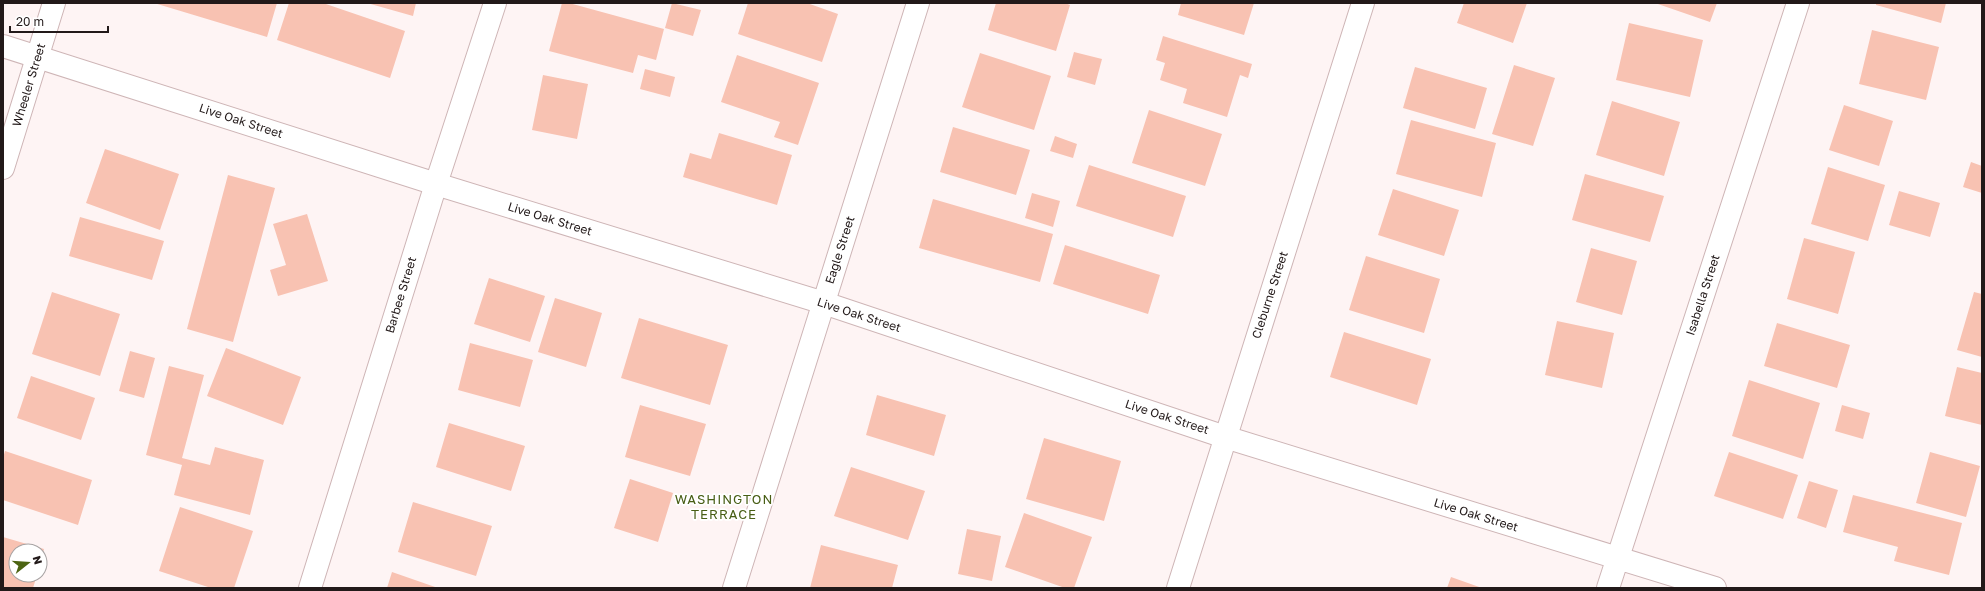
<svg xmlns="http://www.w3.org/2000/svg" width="1985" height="591" viewBox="0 0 1985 591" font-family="'Golos Text',sans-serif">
<rect width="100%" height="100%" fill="#fef4f4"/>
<path fill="#f8c2b2" d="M154,3H277L267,37Z
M289,3H323L405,31L390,78L277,40Z
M367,3H416L413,16Z
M562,3H569L664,29L656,60L638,55L633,73L549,51Z
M672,3L701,10L693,36L665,28Z
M748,3H807L838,14L822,62L738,34Z
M996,3H1065L1070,5L1056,51L988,30Z
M1181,3H1254L1244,35L1178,15Z
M1464,3H1527L1513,43L1457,23Z
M1655,3H1717L1710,22Z
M1876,3H1946L1941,23L1876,5Z
M1629,23L1703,40L1690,97L1616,80Z
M1872,30L1939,47L1926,100L1859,84Z
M1163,36L1252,64L1248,78L1240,75L1227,117L1183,103L1187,89L1160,80L1165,63L1156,60Z
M1074,52L1102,59L1095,85L1067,77Z
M980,53L1051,76L1034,130L962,107Z
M737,55L819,83L798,145L774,137L780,122L721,102Z
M1514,65L1555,78L1533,146L1492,134Z
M1415,67L1487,88L1475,129L1403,108Z
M645,69L675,77L670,97L640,89Z
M543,75L588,84L577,139L532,130Z
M1612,101L1680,122L1664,176L1596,155Z
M1844,105L1893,121L1879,166L1829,150Z
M1149,110L1222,134L1205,186L1132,163Z
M1411,120L1496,143L1482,197L1396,174Z
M953,127L1030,150L1016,195L940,172Z
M719,133L792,155L777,205L683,177L690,153L711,159Z
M1055,136L1077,144L1073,158L1050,151Z
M105,149L179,174L160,230L86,203Z
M1971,162L1982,166V193L1963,187Z
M1089,165L1186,196L1173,237L1076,206Z
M1828,167L1885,185L1868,241L1811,224Z
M1585,174L1664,196L1650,242L1572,220Z
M228,175L275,188L233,342L187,329Z
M1393,189L1459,210L1444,256L1378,235Z
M1899,191L1940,203L1930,237L1889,225Z
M1032,193L1060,201L1053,227L1025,218Z
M933,199L1053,234L1040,282L919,248Z
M307,214L328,281L278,296L270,270L286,265L273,224Z
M80,217L164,241L152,280L69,256Z
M1804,238L1855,252L1838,314L1787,299Z
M1065,245L1160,275L1148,314L1053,284Z
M1591,248L1637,261L1622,315L1576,302Z
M1366,256L1440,279L1424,333L1349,310Z
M489,278L545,296L530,342L474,324Z
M52,292L120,314L100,376L32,354Z
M1974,292L1982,294V357L1957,350Z
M555,298L602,313L586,367L538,352Z
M639,318L728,345L710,405L621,378Z
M1557,321L1614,333L1602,388L1545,375Z
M1777,323L1850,345L1837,388L1764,366Z
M1344,332L1431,359L1417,405L1330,377Z
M470,343L533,360L520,407L458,390Z
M226,348L301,377L283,425L207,396Z
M130,351L155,358L144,398L119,391Z
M169,366L204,375L182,458L210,465L215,447L264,460L250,515L174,495L182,465L146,455Z
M1957,367L1982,373V425L1945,416Z
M31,376L95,398L81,440L17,418Z
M1749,380L1820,403L1803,459L1732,436Z
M877,395L946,415L934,456L866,435Z
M640,405L706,424L690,476L625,457Z
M1842,405L1870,413L1863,439L1835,431Z
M449,423L525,446L511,491L436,467Z
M1044,438L1121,461L1104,521L1026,499Z
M5,451L92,480L78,525L3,500V458Z
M1729,452L1798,475L1783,519L1714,496Z
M1930,452L1980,466L1966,517L1916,503Z
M851,467L925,491L908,540L834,516Z
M630,479L673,493L658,542L614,528Z
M1809,481L1838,490L1826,528L1797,518Z
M1853,495L1962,523L1949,575L1894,561L1898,547L1843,532Z
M413,502L492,526L476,576L398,552Z
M180,507L253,531L234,588H211L159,571Z
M1024,513L1092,537L1074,588H1065L1005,567Z
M967,529L1001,536L992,581L958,574Z
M3,537L44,549L40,563V551H16V575H37L33,588L3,587Z
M821,545L898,565L892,588H810Z
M392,572L438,588H387Z
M1451,577L1482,588H1447Z"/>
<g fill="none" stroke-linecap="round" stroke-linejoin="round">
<g stroke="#ceb5b6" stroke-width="24">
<path id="street" d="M3,46L436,184L824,303L1225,437L1715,588
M310,588L436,184L495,3
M734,588L918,3
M1608,588L1798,3"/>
</g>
<g stroke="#ceb5b6" stroke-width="24">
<path id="secondary" d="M3,168L54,3
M1178,588L1363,3"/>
</g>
<use href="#street" stroke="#fff" stroke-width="22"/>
<use href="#secondary" stroke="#fff" stroke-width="22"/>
</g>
<g text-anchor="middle" stroke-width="3.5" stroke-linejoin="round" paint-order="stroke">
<g font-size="12" fill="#221919" stroke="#fff">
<text transform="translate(29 85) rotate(-73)" y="4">Wheeler Street</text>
<text transform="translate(241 121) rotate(18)" y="4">Live Oak Street</text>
<text transform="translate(550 219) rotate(17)" y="4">Live Oak Street</text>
<text transform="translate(840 250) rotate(-72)" y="4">Eagle Street</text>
<text transform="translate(401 295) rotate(-73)" y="4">Barbee Street</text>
<text transform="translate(1270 295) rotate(-72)" y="4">Cleburne Street</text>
<text transform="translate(1703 295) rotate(-72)" y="4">Isabella Street</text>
<text transform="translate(859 315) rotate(18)" y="4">Live Oak Street</text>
<text transform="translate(1167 417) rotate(18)" y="4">Live Oak Street</text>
<text transform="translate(1476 515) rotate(17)" y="4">Live Oak Street</text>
</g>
<g font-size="13" letter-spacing="1" fill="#485e15" stroke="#fff">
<text x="724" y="504">WASHINGTON<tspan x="724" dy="15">TERRACE</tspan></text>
</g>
</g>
<rect width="1985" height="591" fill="none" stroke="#221919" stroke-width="8"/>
<g transform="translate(28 563) rotate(73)"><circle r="19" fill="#ffffff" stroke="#a7a3a3"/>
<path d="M0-3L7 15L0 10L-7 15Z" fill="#4c6412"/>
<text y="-6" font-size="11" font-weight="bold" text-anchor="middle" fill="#221919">N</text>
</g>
<path d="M10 26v6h98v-6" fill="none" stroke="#221919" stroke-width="2"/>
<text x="16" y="26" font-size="12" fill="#221919" stroke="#ffffff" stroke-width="3" paint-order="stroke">20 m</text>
</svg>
